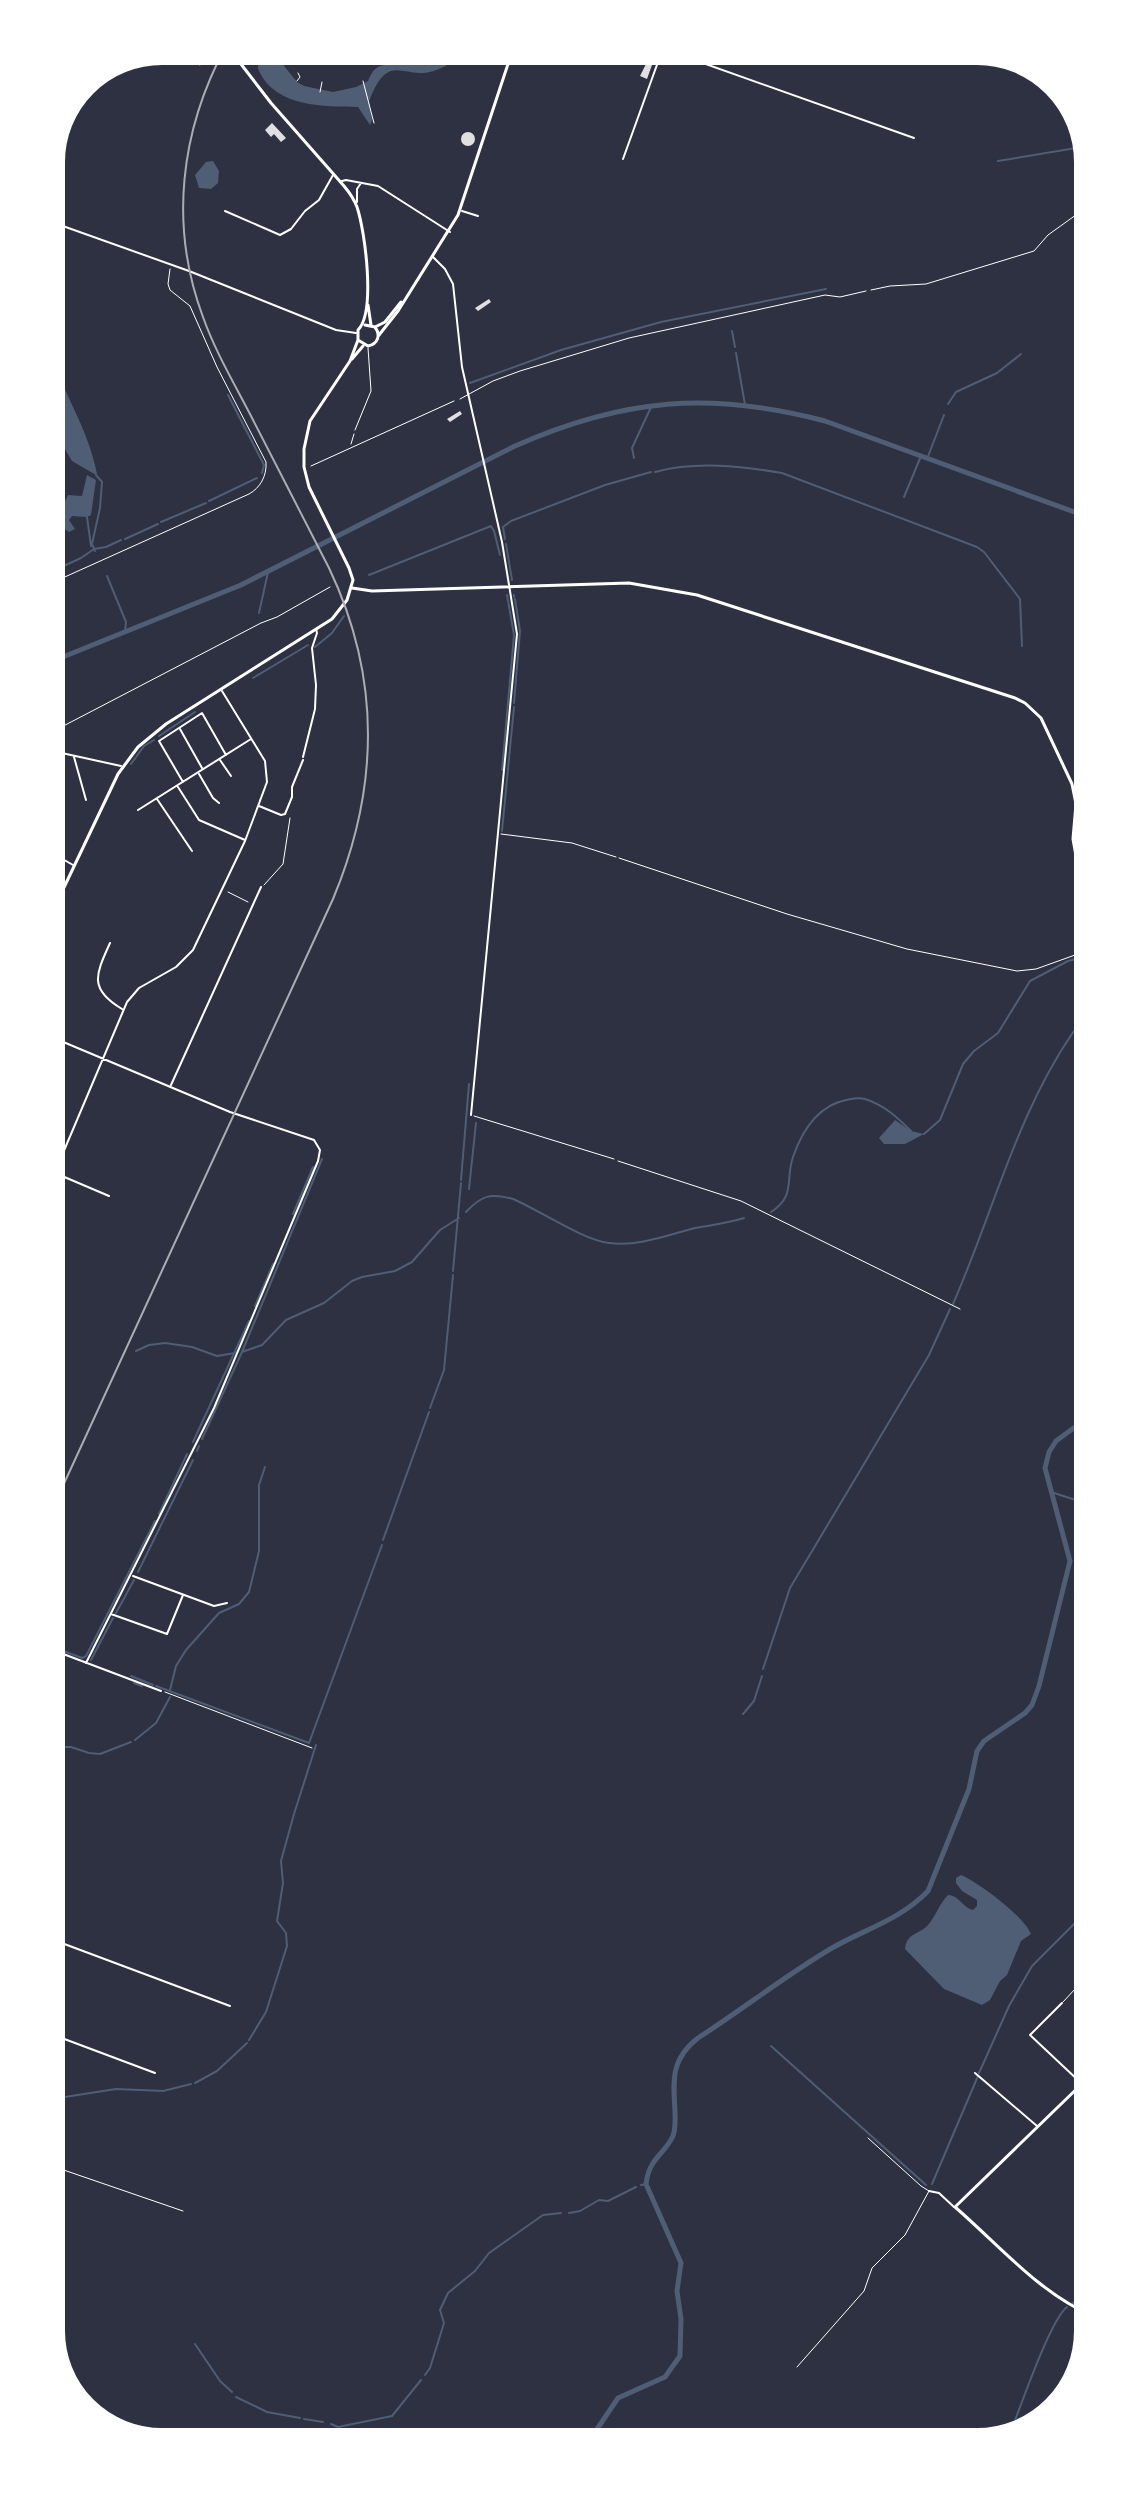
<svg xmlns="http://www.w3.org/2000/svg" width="1139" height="2493" viewBox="0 0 1139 2493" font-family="Figtree,sans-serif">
<rect width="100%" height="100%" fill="#2d3142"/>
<path fill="#4f5d75" d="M262,46H278L280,61L297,82L304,86L333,92L356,87L368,81C371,74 373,69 380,66C394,61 412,64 426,60C444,55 450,46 470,46C459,60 437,74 419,73C408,73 396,67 387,73C378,78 373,92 369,101L372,120L370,125L358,107C325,106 276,108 259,71C255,62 263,55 262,46Z
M213,161L219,171L218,183L211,189L199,188L195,175L206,162Z
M47,343C60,389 88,426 97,474L96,475L72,461L47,419Z
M87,475L96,480L91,515L87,517L72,516L69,520L75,529L69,532L58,525L56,507L65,501L68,495L82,496Z
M895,1120L911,1131L924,1134L905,1144H884L879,1138Z
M961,1875C978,1882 1025,1917 1031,1934L1021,1941L1007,1975L1000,1981L990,2000L982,2005L944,1989L905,1949C907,1932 919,1935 928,1925C936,1916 939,1904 948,1895C959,1895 962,1907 973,1910L977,1906V1900L962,1891L956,1883V1878Z"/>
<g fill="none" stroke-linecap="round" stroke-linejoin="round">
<path stroke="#4f5d75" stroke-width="2" d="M998,161L1076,148L1087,143
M732,331L735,347
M736,353L745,405
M470,383L561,350L661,322L826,289
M228,395L264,465L262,473
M948,404L956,392L997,373L1021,354
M634,458L632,448L652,405
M927,459L944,415
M655,472C696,461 741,466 782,473L977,547L984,552L1020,599L1022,646
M904,497L921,456
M209,501L257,478
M87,517L91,546
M161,522L206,503
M125,539L158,524
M505,539L503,527L511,521L605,485L651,472
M506,544L512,580
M95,551L92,544L100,508L102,482L96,475
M53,571L81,558L94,549L106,547L121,540
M47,573H48
M369,575L491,526L494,531L500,555
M107,576L126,622L125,632
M514,595V597
M259,613L268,572
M315,647L332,633L344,616
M253,678L308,645
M514,703L520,631L515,599
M159,736L195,712
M131,764L144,746L154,740
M502,770L514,635L507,595
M502,831L514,707
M924,1134L940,1120L963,1064L974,1051L998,1033L1030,981L1068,961L1089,956
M461,1180L469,1084
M469,1189L476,1123
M466,1212C482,1195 490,1193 513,1199C539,1210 583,1240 609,1243C638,1247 668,1235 695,1228C712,1225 728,1223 744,1218
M771,1212C796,1196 785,1180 793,1157C802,1131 817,1106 846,1100C852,1099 858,1097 865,1099C884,1105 897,1117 911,1131
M293,1214L313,1167
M453,1271L461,1183
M953,1304C993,1213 1017,1113 1074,1031
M255,1306L273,1264
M136,1351L149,1345L165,1343L192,1347L217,1356L235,1353
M242,1352L262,1345L286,1320L324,1303L352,1281L362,1277L395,1271L412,1262L440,1230L459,1218
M430,1408L444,1370L453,1275
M202,1439L242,1352L322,1159
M193,1442L249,1321
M197,1451L199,1446
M1051,1492L1091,1505
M159,1514L187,1454
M383,1540L429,1412
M138,1572L193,1460
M116,1613L134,1580
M50,1646L82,1658L86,1656L155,1521
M91,1660L113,1618
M763,1669L790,1588L929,1355L950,1309
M131,1676L153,1685
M134,1683L142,1686
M156,1686L309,1743L382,1545
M170,1690L176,1666L186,1650L219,1613L239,1604L249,1592L259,1551V1485L265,1467
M743,1714L754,1701L762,1676
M135,1740L156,1723L170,1697
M51,1747H71L89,1753L100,1754L131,1742
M249,2040L266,2012L287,1946L286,1933L277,1921L283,1883L281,1861L294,1814L316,1745
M771,2046L926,2185
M979,2073L1009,2006L1032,1966L1092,1906
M195,2083L217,2071L247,2043
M52,2099L116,2089L163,2091L191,2084
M932,2184L978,2076
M641,2185L646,2184
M569,2213L580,2211L599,2200L608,2201L636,2187
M1073,2303L1093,2294
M195,2344L220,2381L232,2392
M425,2375L430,2368L444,2323L440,2310L448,2293L475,2271L489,2253L543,2215L561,2213
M236,2397L267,2412L300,2418
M304,2419L323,2422
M331,2424L338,2427L392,2416L421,2380
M1007,2441C1018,2415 1049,2321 1067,2307"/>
<path stroke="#4f5d75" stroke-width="5" d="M48,663L241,585L515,446C624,398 710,391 825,421L1088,517
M587,2444L618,2398L665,2377L680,2356L681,2319L677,2291L681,2263L646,2184C649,2158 664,2155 673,2136C676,2128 675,2119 675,2111C673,2079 671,2059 698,2038C743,2009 786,1975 832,1948C865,1929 900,1920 928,1891L969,1789L977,1751L984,1741L1025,1713L1032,1705L1039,1686L1070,1561L1045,1468L1049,1452L1056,1441L1090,1416"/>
</g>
<path fill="#e0e0e3" d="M653,50L657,51L647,79L640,76Z
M272,123L286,138L281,142L274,134L271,137L265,130Z
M461 139a7 7 0 1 1 14 0a7 7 0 1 1-14 0Z
M489,299L491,302L478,311L475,308Z
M460,411L462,414L450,422L447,419Z"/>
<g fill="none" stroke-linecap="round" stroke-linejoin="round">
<path stroke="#fff" stroke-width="1" d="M200,65L209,46
M297,81L300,77L298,73
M363,81L374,123
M320,92L322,82
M871,290L890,286L926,284L1034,251L1048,235L1087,207
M351,444L354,434
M311,466L454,401
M47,585L249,494C260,488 267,476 266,462L217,367L190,306L170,290L168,284L170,269
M48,734L261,623L277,617L330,587
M619,858L787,914L907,949L1017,971L1036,969L1089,950
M264,885L283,864L290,818
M228,892L248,902
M618,1161L741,1201L960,1309
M165,1692L312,1748"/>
<path stroke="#fff" stroke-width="1" d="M460,399L493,381L520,371L629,338L825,295L840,297L866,291
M355,430L371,391L368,348
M501,834L572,843L616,857
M474,1116L614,1159
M1063,2002L1076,1988
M52,2166L183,2211
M797,2367L864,2291L872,2268L905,2235L929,2191L921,2186L868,2138"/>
<path stroke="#fff" stroke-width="2" d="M655,46L914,138
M623,159L658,62L666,46
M342,181L346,180L378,186L450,232
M357,202V189L361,183
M225,211L280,235L291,229L305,211L319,200L333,175
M462,211L478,216
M46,220L189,271L336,330L356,333
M433,257L445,269L453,284L462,367L502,542L517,634L471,1115
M180,729L202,768
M48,750L121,766
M74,757L86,800
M303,757L315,709L316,685L312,648L317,633L316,629
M220,760L231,776
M199,774L213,798L219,803
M183,782L159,741L202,713L226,755
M178,787L199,820L245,840
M157,799L192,851
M259,806L281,815L285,814L292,797V787L303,760
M138,810L251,739
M48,826L59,857L73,865
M110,943C96,974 88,989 122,1009
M49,1036L230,1112L314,1140L320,1150L318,1161L214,1408L86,1663
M171,1085L261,887
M55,1173L109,1196
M49,1186L127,1002L139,988L176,967L193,950L245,841L267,782L265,761L222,691
M133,1576L214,1606L227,1603
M111,1614L167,1634L183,1595
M50,1649L161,1691
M51,1939L230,2006
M1078,1986L1092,1993
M1062,2003L1030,2035L1081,2083
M51,2034L155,2073
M51,2064L54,2065
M975,2073L1037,2126
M929,2191L939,2193L954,2207"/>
<path stroke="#fff" stroke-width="3" d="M375,327L385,322L401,302
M379,335L398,311L458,215L514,46
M352,588L372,591L629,583L697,595L1015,698L1025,703L1041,718L1072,784L1076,804L1073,839L1089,929
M1092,2074L955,2207C999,2245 1039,2293 1093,2316"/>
<path stroke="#fff" stroke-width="3" d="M368,305L371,325
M358,340L368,346C378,344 381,335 375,327L365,325
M352,359L363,346
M48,921L118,774L138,747L166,724L332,619L347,600L353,580L349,568L309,487L304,467V449L310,421L350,361L358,340V330C376,312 365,231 357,207C354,199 349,192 344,186L271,103L227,46"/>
<path stroke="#abadb3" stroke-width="2" d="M50,1514L333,899C379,789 381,677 329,568C303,517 277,467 251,416C234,383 215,351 203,317C169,226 180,131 226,46"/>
</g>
<path d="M0 0H1139V2493H0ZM162 60H977A102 102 0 0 1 1079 162V2331A102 102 0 0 1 977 2433H162A102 102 0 0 1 60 2331V162A102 102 0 0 1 162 60Z" fill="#fff" fill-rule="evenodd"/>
<path fill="none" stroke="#fff" stroke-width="10" d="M162 60H977A102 102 0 0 1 1079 162V2331A102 102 0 0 1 977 2433H162A102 102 0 0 1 60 2331V162A102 102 0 0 1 162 60Z"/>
</svg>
